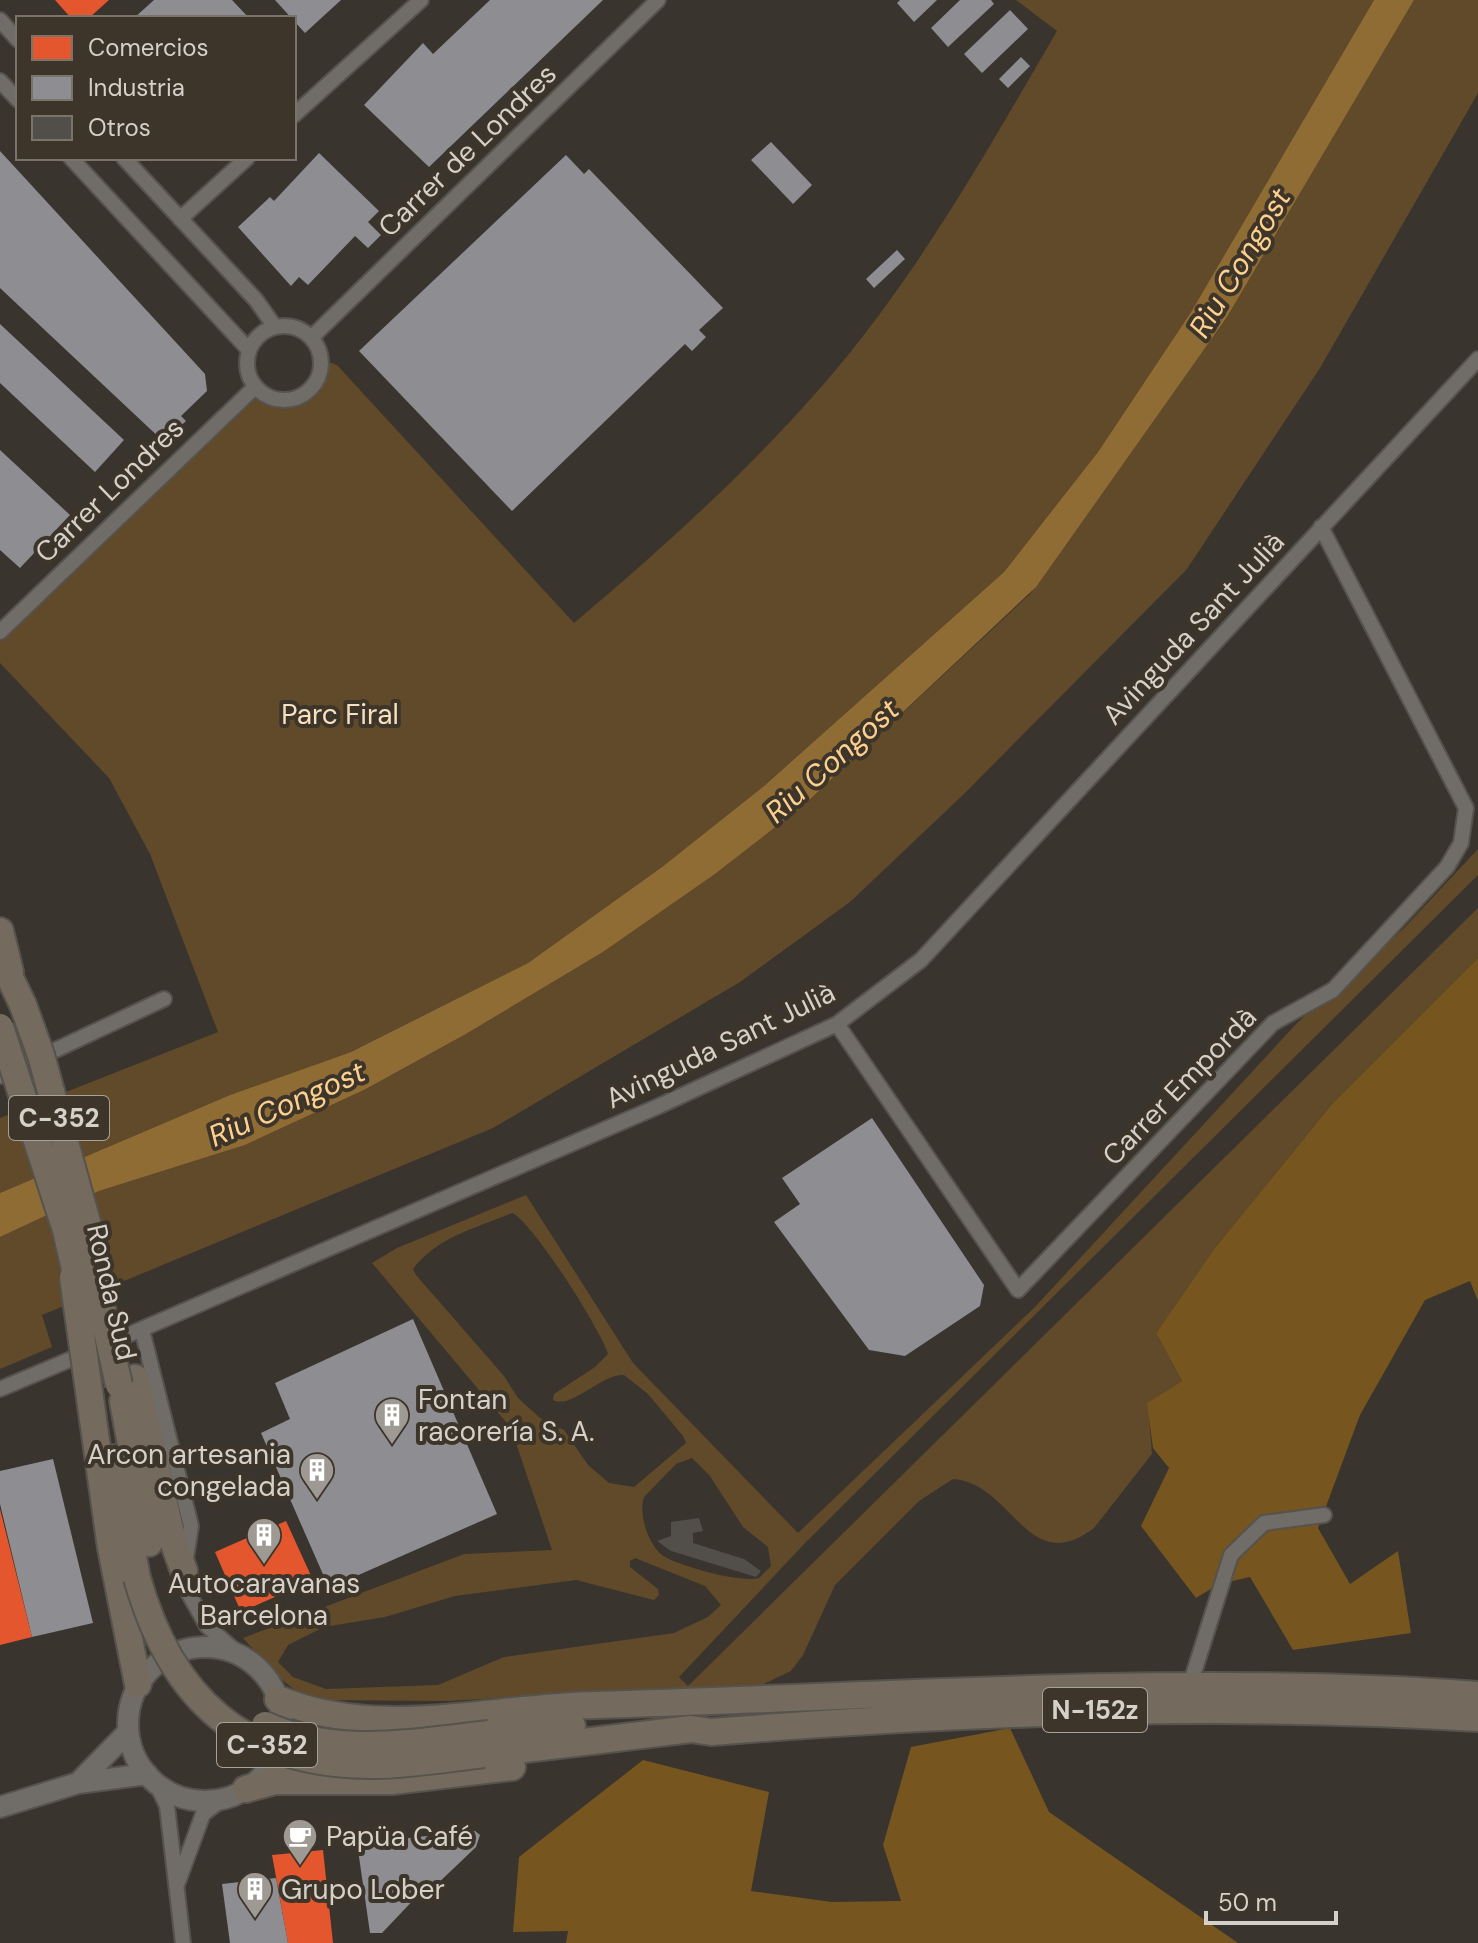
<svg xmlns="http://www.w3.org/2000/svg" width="1478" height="1943" viewBox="0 0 1478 1943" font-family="'DM Sans',sans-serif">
<rect width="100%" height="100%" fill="#39342e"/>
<path fill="#614a29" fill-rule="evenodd" d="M1016,0H1374L1191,312L1098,452L1004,572L764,786L662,867L528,963L351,1052L230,1095L0,1193V1118L218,1032L150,854L109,778L0,663V623L255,387L267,396L292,400L315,385L322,360L337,365L574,623C663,548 747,472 823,385C916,278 986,153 1057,31Z
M1414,0H1478V93L1320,368L1187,569L965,793L850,902L740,982L493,1128L42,1315L52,1347L0,1369V1237L99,1191L245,1145L364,1090L466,1034L603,952L715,874L805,804L1030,594L1227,317Z
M1478,849V875L806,1542L679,1677L688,1686L1478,908V958L1332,1104L1214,1249L1156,1333L1182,1381L1148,1403L1152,1454L1094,1528C1027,1579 1013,1483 953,1479L919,1501L835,1585L803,1655L791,1671L753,1689L712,1696L613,1691L449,1701L307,1700L275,1674L243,1638L464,1554L552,1550L511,1428L372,1263L397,1248L526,1195L633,1363L798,1533L1035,1307L1298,1022L1403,929ZM512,1213C532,1221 601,1330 608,1354L595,1367L554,1394L553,1400C571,1410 602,1373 624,1375L648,1394L683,1436L686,1443L634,1487L609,1483L588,1465L564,1430L540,1418L518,1398L504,1376L416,1275L413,1269C437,1237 477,1228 512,1213ZM692,1458L710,1476L743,1527L768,1547L771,1566L759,1578C741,1583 684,1567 667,1558C649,1550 638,1514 644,1497L676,1464ZM635,1558L705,1586L721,1605L708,1617L674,1633L504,1657L438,1685L326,1689L293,1677L278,1662L288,1645L324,1627L385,1617L455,1596L576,1580L654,1600L659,1595L658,1589L630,1567V1561Z"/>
<path fill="#76551e" d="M1478,958V1301L1470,1281L1425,1300L1360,1415L1318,1528L1350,1584L1398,1551L1411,1633L1293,1650L1250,1577L1219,1584L1196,1598L1141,1526L1169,1468L1153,1448L1147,1403L1182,1381L1156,1333L1214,1249L1332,1104Z
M1010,1728L1049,1812L1238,1943H566L568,1931L513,1932L519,1857L643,1760L769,1792L751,1891L832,1902L901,1901L883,1845L911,1747Z"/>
<path fill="#906c35" d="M1374,0H1414L1227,317L1036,587L805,804L715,874L603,952L466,1034L364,1090L245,1145L99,1191L0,1237V1193L230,1095L351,1052L528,963L662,867L764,786L1004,572L1098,452L1191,312Z"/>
<path fill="#e4572e" d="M55,0H109L89,18H71Z
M0,1509L32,1637L0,1645Z
M286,1521L313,1580L241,1612L215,1552Z
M323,1850L333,1943H288L272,1855Z"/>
<path fill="#8d8d92" d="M154,0H232L249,18H134Z
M275,0H341L305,33Z
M490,0H603L429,167L364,105L423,43L433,54Z
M900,0H937L914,22L897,3Z
M960,0H991L994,4L948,47L931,28Z
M1010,10L1028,29L982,73L964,54Z
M1021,57L1030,66L1008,88L999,79Z
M771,142L812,185L793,204L751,160Z
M0,151L205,374L207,391L181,416L186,421L164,442L0,288Z
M319,153L379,211L368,222L381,235L368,248L355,236L308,285L299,277L291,286L238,227L270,197L274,201Z
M566,155L584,174L589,169L723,308L699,330L706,337L692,351L685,344L512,511L359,351Z
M897,250L905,259L874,288L866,279Z
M0,324L124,440L95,472L0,383Z
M0,450L70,515L20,568L0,550Z
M872,1118L984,1285L980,1306L905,1356L869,1350L774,1222L800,1204L782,1178Z
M413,1319L497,1514L329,1588L261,1433L290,1419L275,1383Z
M53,1459L93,1623L32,1637L0,1504V1471Z
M475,1831L480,1835L476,1847L431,1890L420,1893L382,1933H370L357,1843L394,1838L397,1845L408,1844V1838Z
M276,1878L288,1943H230L222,1884Z"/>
<path fill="#524e49" d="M699,1518L703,1531L693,1533V1543L744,1559L761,1571L756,1577L671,1551L657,1541L671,1536V1522Z"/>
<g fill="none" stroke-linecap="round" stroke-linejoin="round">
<g stroke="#56524d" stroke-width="18">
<path id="street" d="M0,20L18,40
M0,81L18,100
M294,115L421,0
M71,158L249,350
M124,158L256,300L275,327
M180,219L247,158
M247 363a37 37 0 1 1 74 0a37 37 0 1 1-74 0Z
M312,337L658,0
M0,632L255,387
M837,1024L1018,1290L1273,1023L1333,990L1447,867L1461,843L1466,808L1321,527
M0,1076L164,999
M142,1330L191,1526L184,1571L189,1594L207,1626L240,1655
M107,1344L659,1106L837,1024L921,960L1478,359
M0,1389L88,1352
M1190,1685L1231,1555L1264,1523L1324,1515
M156,1783L167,1806L183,1943
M178,1882L203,1814L224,1798"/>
</g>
<g stroke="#56524d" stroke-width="24">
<path id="secondary" d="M128 1724a77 77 0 1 1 154 0a77 77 0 1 1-154 0Z
M78,1783L128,1732
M0,1807L78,1783L147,1774"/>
</g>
<g stroke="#56524d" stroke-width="30">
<path id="highway" d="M0,931L10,972
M0,957L23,1005
M135,1378L172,1538L184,1571
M90,1398L111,1548L138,1684
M123,1401L149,1543
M115,1458L137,1578
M278,1699C379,1741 490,1707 595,1705C889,1697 1184,1673 1478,1695
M489,1734L572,1726
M484,1754L691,1729L711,1732C967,1712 1222,1702 1478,1718
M246,1789L275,1781H392L512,1767"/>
</g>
<use href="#street" stroke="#706d68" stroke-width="14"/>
<use href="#secondary" stroke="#706d68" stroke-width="20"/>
<use href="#highway" stroke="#746b5e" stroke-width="26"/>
<g stroke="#56524d" stroke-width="30" stroke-linecap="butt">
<path id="highway-bridge" d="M23,1005L41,1055L90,1233L91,1259L119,1385
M0,1027L66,1230L80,1291
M73,1277L90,1398
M137,1578C171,1699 244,1766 374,1765C411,1765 448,1758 484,1754
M265,1725C337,1758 414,1742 489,1734"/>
</g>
<use href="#highway-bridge" stroke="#746b5e" stroke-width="26"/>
</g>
<defs>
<g id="building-pin" transform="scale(1.8)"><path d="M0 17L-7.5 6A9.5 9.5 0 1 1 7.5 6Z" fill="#9e9993" stroke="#3d3529"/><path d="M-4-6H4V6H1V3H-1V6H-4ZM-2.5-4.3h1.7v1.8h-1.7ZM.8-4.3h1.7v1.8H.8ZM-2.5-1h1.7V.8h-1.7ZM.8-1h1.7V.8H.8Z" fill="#fff"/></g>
<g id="cafe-pin" transform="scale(1.8)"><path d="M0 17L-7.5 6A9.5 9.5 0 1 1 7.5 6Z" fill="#9e9993" stroke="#3d3529"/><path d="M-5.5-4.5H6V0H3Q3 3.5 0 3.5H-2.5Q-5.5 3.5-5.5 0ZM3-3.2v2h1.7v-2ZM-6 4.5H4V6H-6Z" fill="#fff"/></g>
</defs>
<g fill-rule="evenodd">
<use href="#building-pin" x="392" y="1415"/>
<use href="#building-pin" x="317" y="1470"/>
<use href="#building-pin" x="264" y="1535"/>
<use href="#cafe-pin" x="300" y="1836"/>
<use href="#building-pin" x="255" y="1889"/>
</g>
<g text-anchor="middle" stroke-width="8" stroke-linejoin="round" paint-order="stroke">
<g fill="#3d3529" stroke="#a7a299" stroke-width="2">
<rect x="9" y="1096" width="100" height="44" rx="6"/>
<rect x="1043" y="1688" width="104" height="44" rx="6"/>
<rect x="217" y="1723" width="100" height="44" rx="6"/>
</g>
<g font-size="26" font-weight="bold" fill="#d5d0c9">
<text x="59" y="1127">C-352</text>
<text x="1095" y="1719">N-152z</text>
<text x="267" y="1754">C-352</text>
</g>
<g font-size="28" fill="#d5d0c9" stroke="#3d3529">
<text transform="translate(467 150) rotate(-44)" y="10">Carrer de Londres</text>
<text transform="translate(109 490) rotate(-44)" y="10">Carrer Londres</text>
<text transform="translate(1193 628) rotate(-47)" y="10">Avinguda Sant Julià</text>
<text transform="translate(720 1045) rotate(-26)" y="10">Avinguda Sant Julià</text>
<text transform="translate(1179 1086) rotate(-46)" y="10">Carrer Empordà</text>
<text transform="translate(112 1292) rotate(77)" y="10">Ronda Sud</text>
</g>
<g font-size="28" fill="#f7e1c1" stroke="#3d3529">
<text x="340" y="724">Parc Firal</text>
</g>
<g font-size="28" fill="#d5d0c9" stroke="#3d3529" text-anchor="start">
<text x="418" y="1409">Fontan<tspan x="418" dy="32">racorería S. A.</tspan></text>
<text x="291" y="1464" text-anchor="end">Arcon artesania<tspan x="291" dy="32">congelada</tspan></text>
<text x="264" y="1593" text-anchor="middle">Autocaravanas<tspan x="264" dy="32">Barcelona</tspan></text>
<text x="326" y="1846">Papüa Café</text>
<text x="281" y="1899">Grupo Lober</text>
</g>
<g font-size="30" font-style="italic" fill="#fdd08f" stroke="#3d3529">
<text transform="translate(1240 263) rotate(-59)" y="10">Riu Congost</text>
<text transform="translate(832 761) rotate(-42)" y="10">Riu Congost</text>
<text transform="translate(287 1104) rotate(-24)" y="10">Riu Congost</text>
</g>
</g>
<rect x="16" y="16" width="280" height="144" fill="#3d3529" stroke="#7a7369" stroke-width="2"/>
<rect x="32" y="36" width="40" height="24" fill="#e4572e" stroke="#7a7369" stroke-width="2"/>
<text x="88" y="56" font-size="24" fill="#d5d0c9">Comercios</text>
<rect x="32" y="76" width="40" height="24" fill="#8d8d92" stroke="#7a7369" stroke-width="2"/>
<text x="88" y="96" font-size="24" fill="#d5d0c9">Industria</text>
<rect x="32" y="116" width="40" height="24" fill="#524e49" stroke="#7a7369" stroke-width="2"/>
<text x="88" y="136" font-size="24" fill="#d5d0c9">Otros</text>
<path d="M1206 1911v12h130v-12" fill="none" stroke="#d5d0c9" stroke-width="4"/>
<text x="1218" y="1911" font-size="24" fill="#d5d0c9" stroke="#3d3529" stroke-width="6" paint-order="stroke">50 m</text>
</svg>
